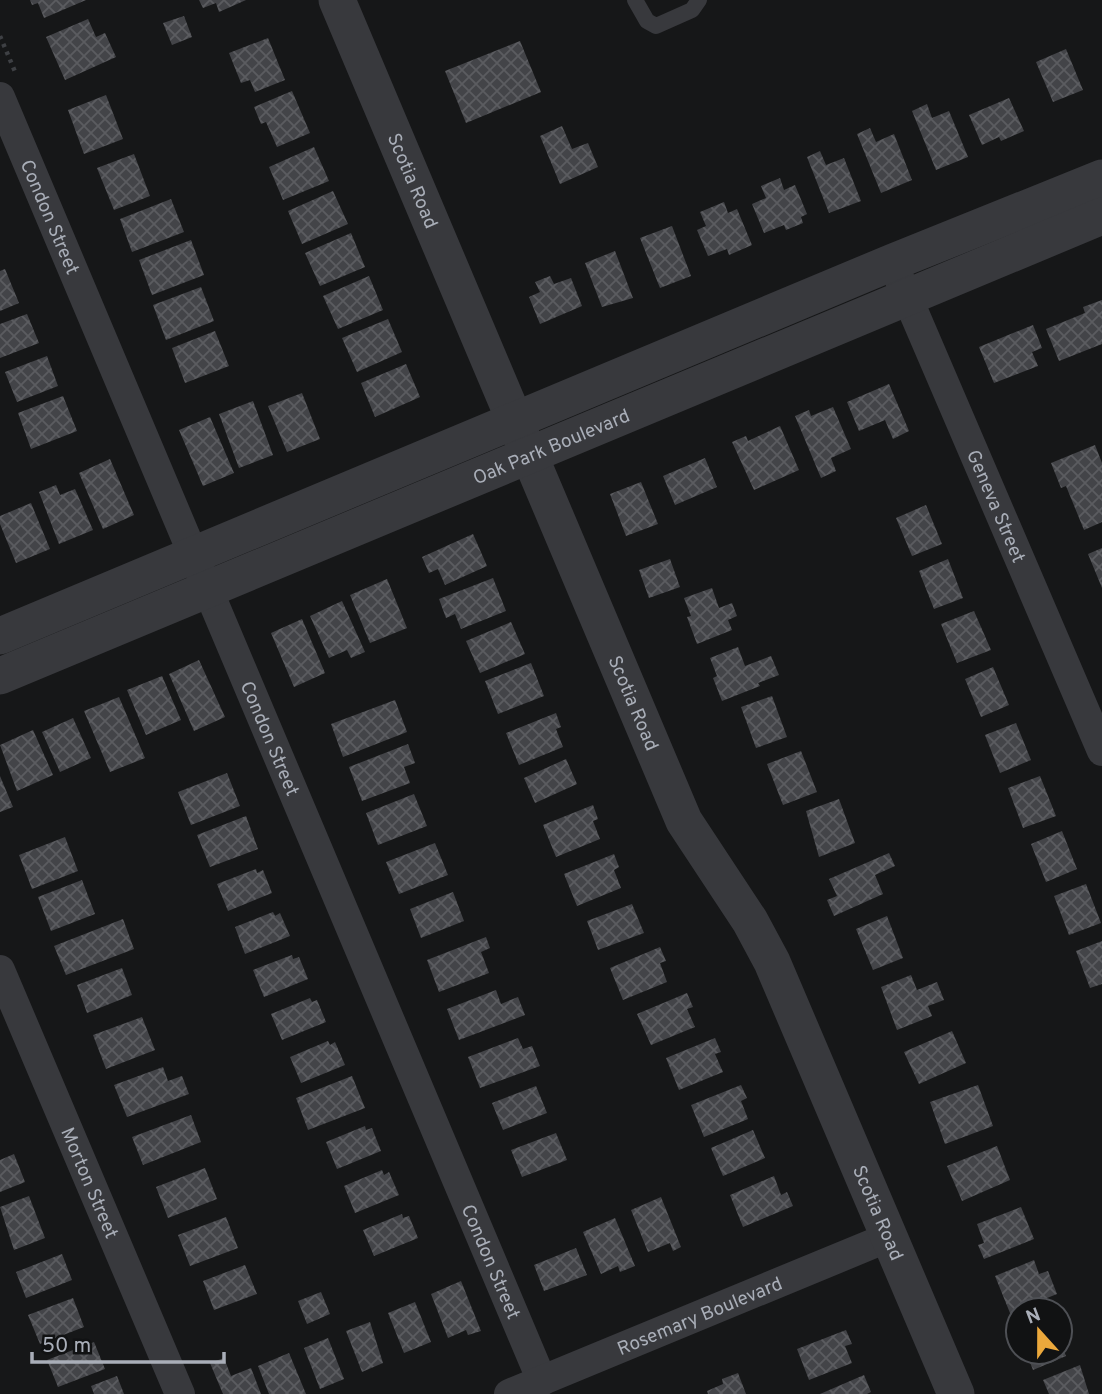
<svg xmlns="http://www.w3.org/2000/svg" width="1102" height="1394" viewBox="0 0 1102 1394" font-family="Overpass,sans-serif">
<defs>
<pattern id="building-cross-hatch" width="8" height="8" patternUnits="userSpaceOnUse" patternTransform="scale(1.75)"><rect width="8" height="8" fill="#434448"/><path d="M0 0l8 8M0 8l8-8" fill="none" stroke="#5b5c60"/></pattern>
</defs>
<rect width="100%" height="100%" fill="#161718"/>
<path fill="url(#building-cross-hatch)" d="M30,0H86L44,18L38,3L32,5Z
M199,0H246L219,12L216,3L203,8Z
M184,16L192,37L172,45L163,23Z
M88,19L96,37L105,33L116,57L65,80L46,37Z
M268,38L285,80L255,92L250,80L241,83L229,53Z
M520,41L541,92L466,123L445,71Z
M1066,49L1083,90L1053,102L1036,62Z
M292,91L310,133L277,147L266,122L261,124L254,107Z
M106,95L123,139L84,154L68,110Z
M1009,98L1024,131L1001,141L999,137L982,145L969,115Z
M927,104L932,118L949,111L968,157L936,170L912,111Z
M562,126L572,149L588,143L598,167L560,184L540,136Z
M870,128L876,142L894,134L912,180L881,193L857,134Z
M314,147L329,181L283,200L269,167Z
M820,151L826,165L844,158L861,201L829,213L807,157Z
M134,154L150,196L114,210L97,168Z
M780,178L784,190L795,185L807,214L801,217L803,223L786,230L784,225L764,233L752,204L766,198L761,186Z
M333,191L348,224L302,244L288,211Z
M171,199L184,232L132,252L120,219Z
M724,202L728,213L737,209L752,245L729,255L727,249L708,256L697,230L706,226L700,212Z
M672,226L691,276L660,288L640,238Z
M351,233L365,267L320,286L305,253Z
M191,240L204,275L152,295L139,260Z
M615,251L633,298L602,307L585,263Z
M5,269L19,303L0,311V271Z
M369,276L383,310L338,329L323,296Z
M550,276L554,284L571,278L582,306L540,324L529,297L540,292L535,282Z
M201,287L214,321L166,340L153,305Z
M1102,300V344L1059,361L1046,329L1085,313L1083,307Z
M27,314L39,343L0,358V324Z
M388,319L402,352L357,372L342,338Z
M1033,325L1042,348L1032,352L1038,366L994,383L979,347Z
M215,331L229,366L185,383L172,348Z
M47,356L58,386L17,402L5,372Z
M406,364L420,397L375,417L361,383Z
M889,384L909,431L893,439L885,420L859,431L847,402Z
M302,393L320,439L287,452L268,406Z
M63,396L77,431L31,449L18,413Z
M253,401L273,455L239,468L219,414Z
M833,407L851,449L831,458L836,471L821,478L795,416L809,410L811,416Z
M210,417L234,473L203,486L179,430Z
M780,426L799,470L754,490L732,442L746,436L748,441Z
M1095,445L1102,463V522L1084,530L1066,486L1061,488L1051,463Z
M705,458L717,487L675,505L663,476Z
M110,459L134,515L103,529L79,473Z
M641,482L658,524L626,536L610,494Z
M56,485L60,495L75,489L93,530L59,544L39,492Z
M31,503L50,549L16,563L0,524V516Z
M926,505L942,544L912,556L896,518Z
M473,534L487,566L445,585L438,569L429,573L422,557Z
M1102,548V588L1088,554Z
M670,559L680,587L649,598L639,570Z
M948,559L963,598L934,609L919,571Z
M493,578L506,611L461,629L455,614L446,618L439,599Z
M387,579L407,628L370,643L350,595Z
M712,588L719,608L732,603L737,616L728,620L732,630L697,644L687,617L691,616L684,598Z
M342,601L365,652L351,658L347,650L329,658L310,616Z
M974,611L991,650L957,663L941,624Z
M302,619L325,673L294,687L271,633Z
M511,622L525,654L480,673L466,641Z
M738,647L745,666L771,656L779,675L758,683L760,686L722,701L713,678L717,676L710,658Z
M199,660L225,717L194,731L169,674Z
M531,663L544,696L498,714L485,681Z
M993,667L1009,705L981,717L965,679Z
M162,676L181,720L146,735L127,690Z
M772,696L787,737L756,748L741,707Z
M119,697L145,758L110,772L84,711Z
M395,700L407,732L343,757L331,724Z
M556,713L561,727L556,729L563,747L519,765L506,733Z
M73,718L91,758L60,772L42,732Z
M1016,723L1031,760L1000,773L985,735Z
M33,730L53,775L17,791L0,745Z
M408,744L415,763L404,767L410,783L362,801L349,767Z
M801,751L817,792L783,805L767,764Z
M566,759L577,784L535,803L524,778Z
M227,773L240,806L191,825L178,792Z
M0,776L13,807L0,812Z
M1040,776L1056,816L1023,828L1008,788Z
M414,794L427,826L378,845L366,813Z
M839,799L855,843L819,857L806,811Z
M593,805L598,819L593,821L600,839L556,857L543,825Z
M246,816L258,849L210,867L197,835Z
M1062,831L1077,869L1046,882L1031,844Z
M65,837L78,871L32,889L19,855Z
M435,843L448,875L399,894L386,862Z
M889,853L895,866L875,875L883,894L834,916L827,900L837,896L829,879Z
M614,854L619,867L614,870L621,888L577,906L564,874Z
M256,869L257,873L263,870L272,893L228,911L217,884Z
M82,880L95,914L51,931L38,897Z
M1086,884L1101,923L1069,935L1054,896Z
M453,892L464,921L421,938L410,909Z
M632,904L644,933L598,950L587,921Z
M273,912L275,916L280,913L290,936L245,954L235,927Z
M887,916L903,958L873,970L856,929Z
M123,919L134,949L66,975L54,946Z
M486,937L490,948L481,952L489,973L439,992L427,960Z
M1102,941V984L1090,988L1076,951Z
M660,947L666,961L660,963L667,982L623,1000L610,968Z
M292,955L293,959L299,957L308,979L264,997L253,970Z
M122,968L132,995L87,1013L77,985Z
M911,975L917,990L937,982L944,1000L928,1006L932,1016L897,1030L881,987Z
M496,990L501,1004L518,997L525,1015L459,1040L447,1009Z
M687,993L693,1007L687,1009L695,1027L651,1045L637,1014Z
M310,998L312,1002L317,1000L326,1022L282,1040L271,1014Z
M142,1017L155,1050L106,1069L93,1035Z
M952,1031L966,1063L919,1084L904,1052Z
M518,1038L523,1049L532,1046L540,1066L480,1088L468,1057Z
M715,1038L721,1052L715,1054L723,1072L679,1090L666,1058Z
M328,1041L330,1045L335,1042L345,1065L301,1083L290,1057Z
M163,1067L168,1081L182,1076L189,1094L127,1117L114,1085Z
M352,1076L365,1108L308,1130L296,1098Z
M741,1085L747,1098L741,1101L748,1119L704,1137L691,1105Z
M978,1085L993,1126L945,1144L930,1102Z
M536,1086L547,1113L503,1130L492,1103Z
M191,1115L201,1142L143,1165L132,1137Z
M365,1126L366,1130L372,1128L381,1151L337,1169L326,1142Z
M753,1130L765,1158L723,1176L711,1148Z
M556,1133L567,1160L522,1177L511,1150Z
M997,1146L1010,1180L962,1201L947,1166Z
M14,1154L25,1182L0,1192V1160Z
M205,1168L217,1199L168,1218L156,1187Z
M382,1170L384,1175L389,1172L399,1195L355,1213L344,1186Z
M774,1176L781,1195L787,1192L793,1206L743,1227L730,1195Z
M29,1196L45,1238L14,1250L0,1207Z
M661,1197L681,1247L673,1251L670,1243L648,1252L631,1210Z
M1021,1207L1034,1239L984,1259L978,1245L984,1243L977,1224Z
M402,1214L403,1218L409,1216L418,1238L374,1256L363,1230Z
M226,1217L238,1248L190,1266L178,1235Z
M615,1218L635,1266L620,1272L618,1266L601,1274L583,1232Z
M576,1248L587,1275L544,1291L534,1265Z
M62,1254L72,1280L26,1298L16,1272Z
M1034,1260L1039,1274L1048,1271L1057,1294L1010,1313L995,1276Z
M245,1265L257,1294L214,1310L203,1281Z
M461,1281L481,1331L468,1335L466,1330L448,1338L431,1294Z
M321,1292L330,1314L307,1324L298,1301Z
M73,1298L84,1327L40,1344L28,1315Z
M415,1302L431,1342L404,1353L388,1313Z
M370,1322L383,1363L362,1372L346,1331Z
M846,1330L852,1344L845,1346L852,1363L809,1380L797,1349Z
M328,1338L344,1379L320,1389L304,1348Z
M1060,1341L1066,1356L1033,1370L1026,1352H1060Z
M94,1342L105,1369L58,1387L47,1360Z
M289,1353L306,1394H269L258,1366Z
M224,1358L231,1376L251,1368L261,1394H223L210,1363Z
M1080,1365L1089,1394H1049L1043,1380Z
M738,1373L746,1394H708L707,1391L723,1384L722,1379Z
M864,1375L871,1392L867,1394H820Z
M117,1376L124,1394H94L91,1386Z"/>
<g fill="none" stroke-linecap="round" stroke-linejoin="round">
<path stroke="#3e4044" stroke-width="4.5" stroke-dasharray="3.5 5" stroke-linecap="butt" d="M0,36L16,74"/>
<path stroke="#38393d" stroke-width="16" d="M635,0L647,21L656,26L692,10L699,0"/>
<g stroke="#38393d" stroke-width="30">
<path id="s1" d="M0,97L542,1381"/>
<path id="s2" d="M899,278L1102,751"/>
<path id="s3" d="M0,970L180,1394"/>
<path id="s4" d="M509,1394L889,1237"/>
</g>
<g stroke="#38393d" stroke-width="37">
<path id="s5" d="M337,0L684,821L750,921L772,962L956,1394"/>
<path d="M0,636L893,262L1102,178"/>
<path id="s6" d="M0,676L1102,216"/>
</g>
</g>
<g text-anchor="middle" stroke-width="5" stroke-linejoin="round" paint-order="stroke">
<g font-size="19" fill="#a9aeb8" stroke="#111213">
<text dy="7" stroke="none"><textPath href="#s5" startOffset="196">Scotia Road</textPath></text>
<text dy="7" stroke="none"><textPath href="#s1" startOffset="130">Condon Street</textPath></text>
<text dy="7" stroke="none"><textPath href="#s6" startOffset="597">Oak Park Boulevard</textPath></text>
<text dy="7" stroke="none"><textPath href="#s2" startOffset="248">Geneva Street</textPath></text>
<text dy="7" stroke="none"><textPath href="#s5" startOffset="763">Scotia Road</textPath></text>
<text dy="7" stroke="none"><textPath href="#s1" startOffset="696">Condon Street</textPath></text>
<text dy="7" stroke="none"><textPath href="#s3" startOffset="231">Morton Street</textPath></text>
<text dy="7" stroke="none"><textPath href="#s5" startOffset="1330">Scotia Road</textPath></text>
<text dy="7" stroke="none"><textPath href="#s1" startOffset="1264">Condon Street</textPath></text>
<text dy="7" stroke="none"><textPath href="#s4" startOffset="206">Rosemary Boulevard</textPath></text>
</g>
</g>
<g transform="translate(1039 1331) rotate(339)"><circle r="33" fill="#111213" stroke="#4e5055" stroke-width="2"/>
<path d="M0-5L12 26L0 18L-12 26Z" fill="#eba83c"/>
<text y="-10" font-size="19" font-weight="bold" text-anchor="middle" fill="#a9aeb8">N</text>
</g>
<path d="M32 1352v10h192v-10" fill="none" stroke="#a9aeb8" stroke-width="3.5"/>
<text x="42" y="1352" font-size="21" fill="#a9aeb8" stroke="#111213" stroke-width="5" paint-order="stroke">50 m</text>
</svg>
